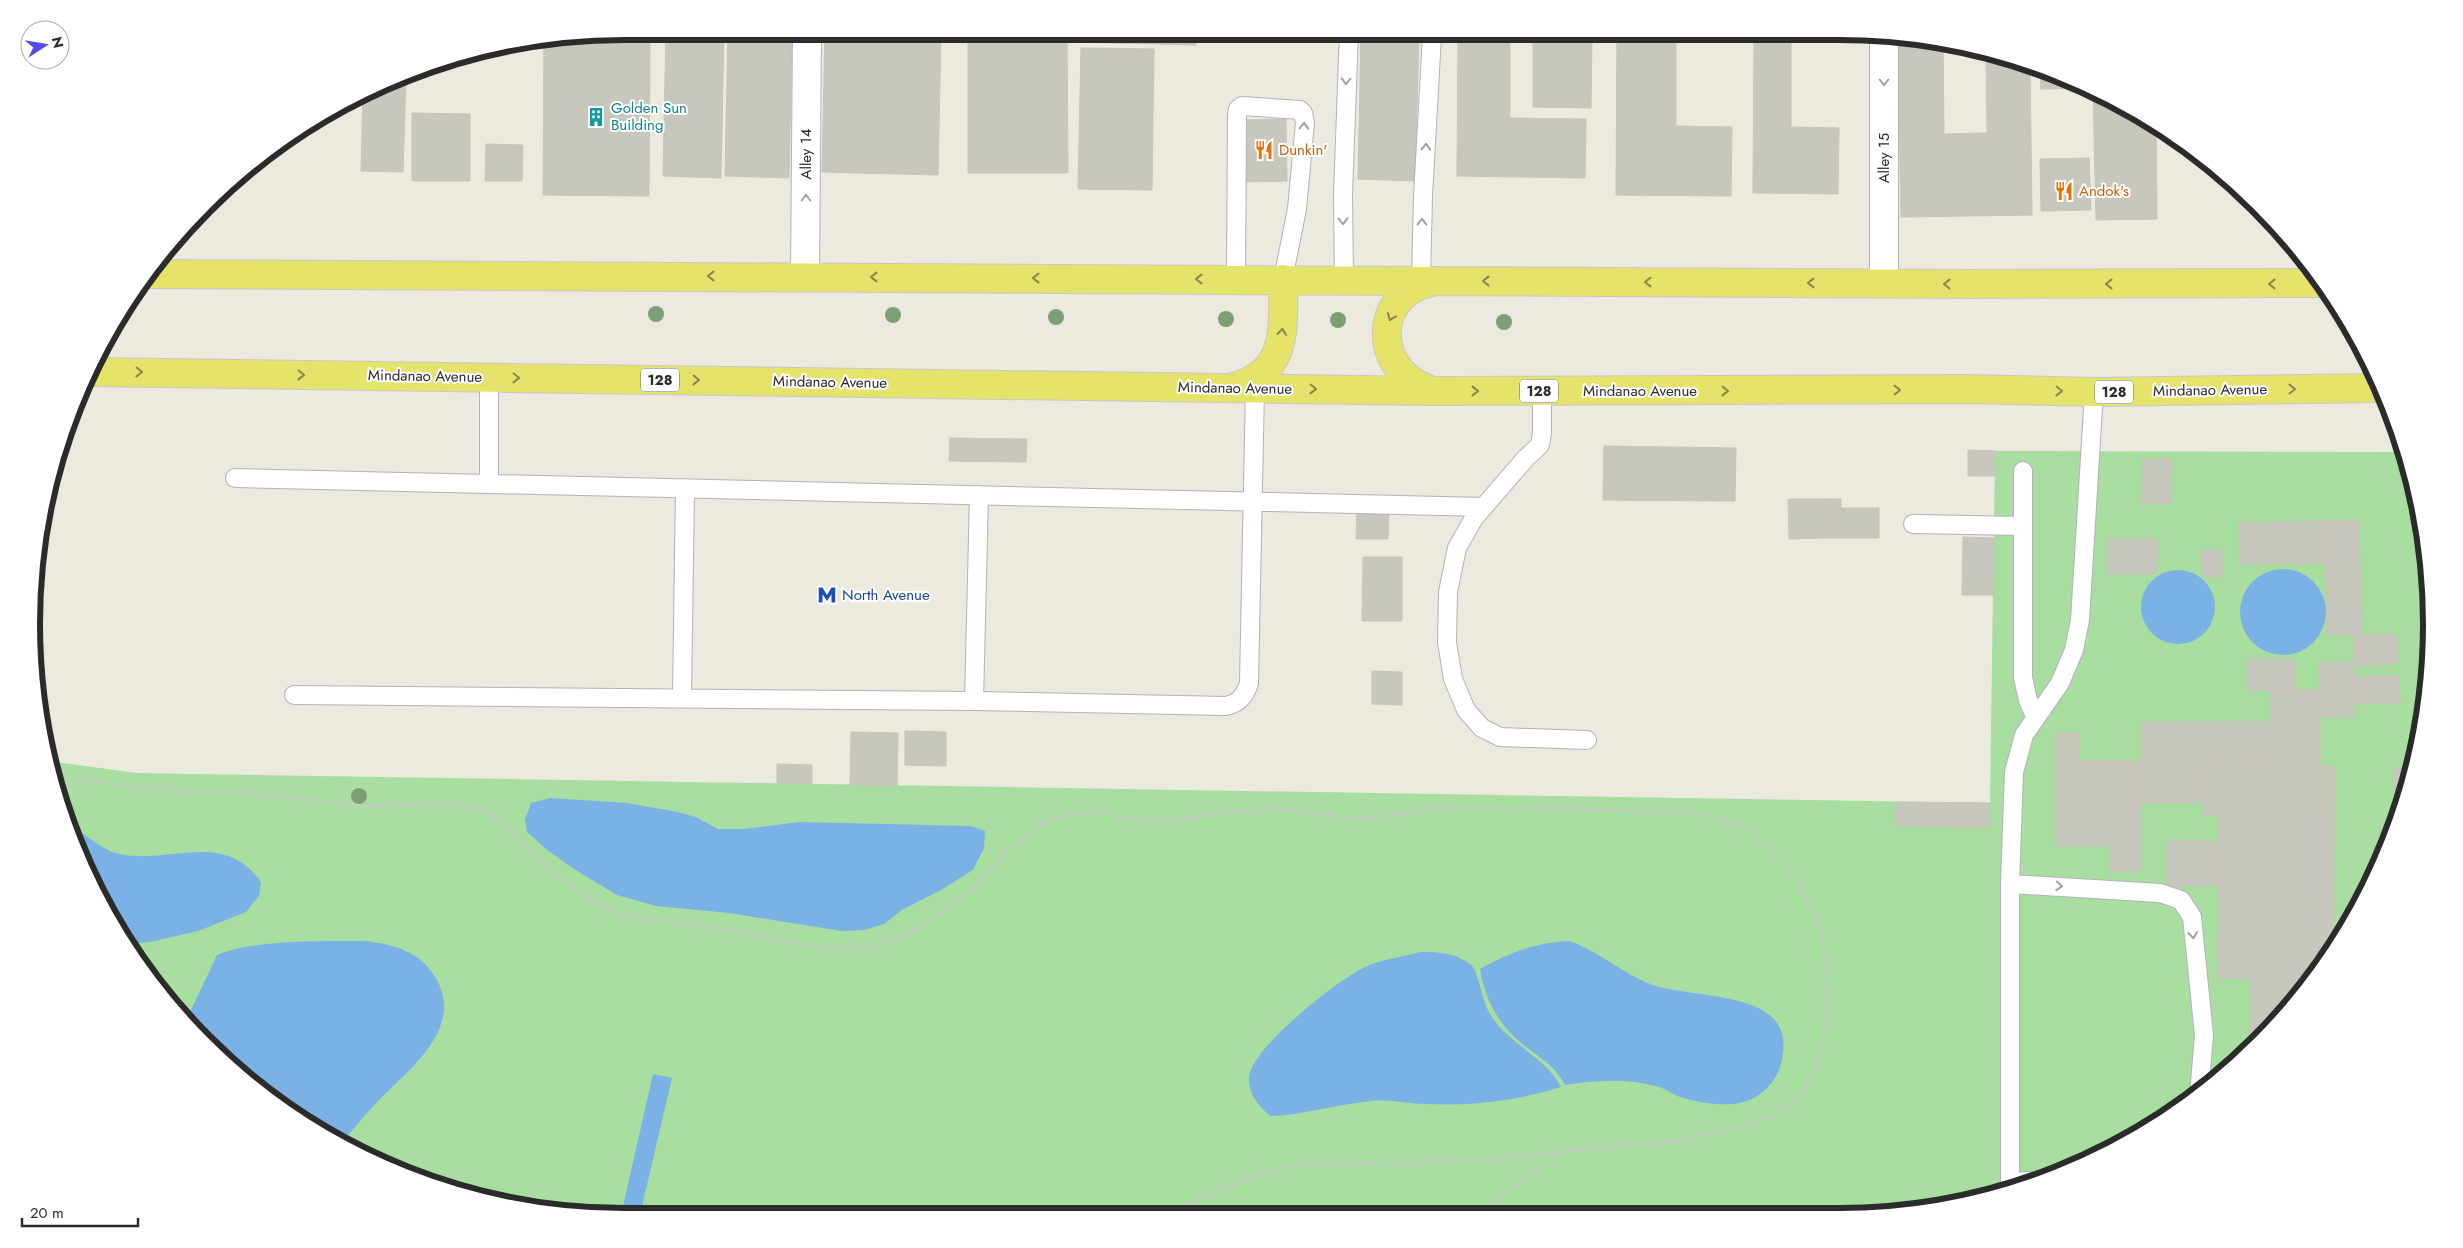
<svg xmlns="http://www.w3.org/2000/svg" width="2463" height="1248" viewBox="0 0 2463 1248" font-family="Jost,sans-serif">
<rect width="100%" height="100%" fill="#ece9df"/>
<path fill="#a8dea0" d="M1995,451L2405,452L2427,546L2430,662L2412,777L2371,886L2309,985L2200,1094L2066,1172L1917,1212L586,1215L471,1197L362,1156L294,1117L205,1043L131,954L92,886L52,778L48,761L137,773L1990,803Z"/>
<path fill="#7bb2e5" d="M2240 612a43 43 0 1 1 86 0a43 43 0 1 1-86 0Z
M2141 607a37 37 0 1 1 74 0a37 37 0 1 1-74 0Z
M550,798L627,803L678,812L696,817L718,829H744L799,822L971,826L985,831L984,848L973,870L941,890L902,910L884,924L865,930L841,931L729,913L656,906L617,895L574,869L546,849L527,832L525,820L531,803Z
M69,825C85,833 101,850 119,854C170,865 224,829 261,882L259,896L246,912L198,931L150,942L126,944L92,886Z
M366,941C395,945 421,951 437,980C464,1030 407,1071 376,1103C364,1116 352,1130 342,1144C290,1114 228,1071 189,1024L190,1012L217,955C256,939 324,941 366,941Z
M1569,941C1599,951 1623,974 1653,985C1699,1001 1804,987 1780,1067C1775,1083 1761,1097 1744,1102C1727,1107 1700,1103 1683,1098C1675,1096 1668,1090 1659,1087C1629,1078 1595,1080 1565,1085C1556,1067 1542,1059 1526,1047C1500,1027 1485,1001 1480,969C1508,953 1537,942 1569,941Z
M1420,952C1438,952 1457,953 1471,965C1479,972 1482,1001 1490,1014C1507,1043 1547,1058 1561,1087C1516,1101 1472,1106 1425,1104C1408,1104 1390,1099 1372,1101C1337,1104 1305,1115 1270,1116C1258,1105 1248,1094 1249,1077C1251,1048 1339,979 1365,967C1382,959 1403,957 1420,952Z
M653,1074L672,1078L640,1215H621Z"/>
<path fill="#c8c7bd" stroke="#c7c5b8" d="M624,31H650L649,196L543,195L544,39Z
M666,31H724L721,178L663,176Z
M728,31H792L789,178L725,176Z
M825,31L941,32L938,175L822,172Z
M968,32H1067L1068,173H968Z
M1070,32H1196V45L1070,42Z
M1361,32L1419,33L1415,181L1358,179Z
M1458,32H1510V118L1586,119L1585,178L1457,176Z
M1617,32H1676V126L1732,127L1731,196L1616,195Z
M1754,32H1791V127L1839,128L1838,194L1753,193Z
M1533,36H1592L1591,108L1533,107Z
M1898,36L1943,43L1944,134L1987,133L1986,50L2030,65L2032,215L1901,217Z
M1081,48L1154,49L1152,190L1078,189Z
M2040,69L2090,88L2041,89Z
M406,75L403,172L361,171L363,95Z
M2093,89L2156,126L2157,219L2096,220Z
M412,113L470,114V181H412Z
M1286,119L1287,181L1242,182L1240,120Z
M486,144L523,145L522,181H485Z
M2089,158L2091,210L2041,211L2040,159Z
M950,438L1027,439L1026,462L949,461Z
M1604,446L1736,448L1735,501L1603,500Z
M1968,450L1995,451V476H1968Z
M2143,459L2172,460L2170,504L2141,503Z
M1788,499H1825V538L1789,539Z
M1825,499H1841V508H1879V538H1825Z
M1357,506L1389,507L1388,539H1356Z
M2325,521L2326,563L2240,564L2239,523Z
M2325,521H2359L2362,635H2327Z
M1963,537L1994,538L1993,595H1962Z
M2108,538L2158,539L2157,574H2107Z
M2201,550H2222V577H2202Z
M1363,557H1402V621H1362Z
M2397,634L2398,664L2353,666V635Z
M2247,659H2295V690L2248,691Z
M2319,662H2354V717H2320Z
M1372,671L1402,672V705L1372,704Z
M2354,676H2399L2400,703L2354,704Z
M2271,690H2319L2320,721H2271Z
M2320,721V765L2203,766L2204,803H2141V722Z
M905,731L946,732V766L905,765Z
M851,732L898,733L897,786L850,785Z
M2056,733H2079V761H2141V871H2110V846H2056Z
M777,764L812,765V784L777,783Z
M2203,766H2335L2334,938H2338L2309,985L2250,1044L2251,979L2218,978L2219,816H2204Z
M2395,769H2413L2394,824Z
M1896,802L1990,803V828L1896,826Z
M2167,840L2219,841V886H2167Z"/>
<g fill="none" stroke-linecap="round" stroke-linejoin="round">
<g stroke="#b2b2bd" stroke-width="20">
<path id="service" d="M1236,279L1237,115L1238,109L1242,106L1300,110L1303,113L1305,123L1297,209L1283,279
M1344,280L1343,194L1349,32
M1421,280L1423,196L1432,36L1430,32
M1542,391V432L1540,445L1526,458L1474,518L1457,548L1448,592L1447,642L1453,679L1466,710L1482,728L1500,737L1587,740
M2023,471V678L2028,700L2036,718
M235,478L1484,507
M489,484V377
M1913,524L2023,526
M294,695L974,701L1226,706C1239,703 1245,696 1249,683L1255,388
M682,698L685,488
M974,701L979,495
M2010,884L2160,893L2181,900L2192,917L2204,1035L2199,1095
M2010,1182L2029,1181
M2010,1187V884L2014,772L2024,735L2060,683L2074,650L2080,620L2094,392"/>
</g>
<g stroke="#b2b2bd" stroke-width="30">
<path id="minor" d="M805,277L807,31
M1884,283V34"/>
</g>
<g stroke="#c8c8c8" stroke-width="30">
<path id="primary" d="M147,274L1970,284L2321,283
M90,372L1432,391L1965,389L2094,392L2380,388
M1234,387C1290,372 1283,325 1283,279
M1430,390C1371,370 1373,293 1432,282"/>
</g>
<path stroke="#c8c8c8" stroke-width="3" stroke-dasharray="4 2.5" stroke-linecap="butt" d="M51,776L134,787L263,795L377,806L450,803L480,810L504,824L535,855L575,890L622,916L672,921L831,949H857L884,943L916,930L972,890L1012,846L1040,825L1065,815L1102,813L1135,821L1186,819L1217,813L1278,809L1361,819L1442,808L1667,811L1714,816L1749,829L1797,879L1810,904L1819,929L1826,959L1829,992L1826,1025L1816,1069L1799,1098L1768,1118L1738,1128L1677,1140L1466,1161L1300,1165L1272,1169L1161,1214
M1478,1213L1560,1152"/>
<use href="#service" stroke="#fff" stroke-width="18"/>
<use href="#minor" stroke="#fff" stroke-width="28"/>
<use href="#primary" stroke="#e5e36a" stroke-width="28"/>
</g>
<g fill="#7c9f76">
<circle cx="656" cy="314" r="8"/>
<circle cx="893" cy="315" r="8"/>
<circle cx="1056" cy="317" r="8"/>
<circle cx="1226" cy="319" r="8"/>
<circle cx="1338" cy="320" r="8"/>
<circle cx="1504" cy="322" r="8"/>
<circle cx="359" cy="796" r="8"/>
</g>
<defs><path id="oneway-chevron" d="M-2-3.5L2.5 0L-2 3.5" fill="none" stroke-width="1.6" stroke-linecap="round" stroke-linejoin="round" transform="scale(1.25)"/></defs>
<g stroke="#a0a0a0">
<use href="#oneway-chevron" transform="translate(1346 81) rotate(91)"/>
<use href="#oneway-chevron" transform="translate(1884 82) rotate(90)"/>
<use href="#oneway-chevron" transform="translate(1304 126) rotate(-89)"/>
<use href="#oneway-chevron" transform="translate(1426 147) rotate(-87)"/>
<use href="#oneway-chevron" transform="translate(806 198) rotate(-90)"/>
<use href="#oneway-chevron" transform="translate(1343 221) rotate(89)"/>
<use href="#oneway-chevron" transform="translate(1422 222) rotate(-89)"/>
<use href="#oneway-chevron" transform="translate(2059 886) rotate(3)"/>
<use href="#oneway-chevron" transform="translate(2193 935) rotate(84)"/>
</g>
<g stroke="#88874a">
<use href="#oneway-chevron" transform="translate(711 276) rotate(-180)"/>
<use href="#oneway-chevron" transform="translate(874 277) rotate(-180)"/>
<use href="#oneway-chevron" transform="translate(1036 278) rotate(-180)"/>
<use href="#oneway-chevron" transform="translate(1199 279) rotate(-180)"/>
<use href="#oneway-chevron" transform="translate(1486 281) rotate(-180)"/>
<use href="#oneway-chevron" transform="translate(1648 282) rotate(-180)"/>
<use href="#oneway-chevron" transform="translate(1811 283) rotate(-180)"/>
<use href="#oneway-chevron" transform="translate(1947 284) rotate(-179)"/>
<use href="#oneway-chevron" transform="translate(2109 284) rotate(180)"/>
<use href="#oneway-chevron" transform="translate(2272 284) rotate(180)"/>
<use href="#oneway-chevron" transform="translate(1391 317) rotate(112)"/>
<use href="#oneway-chevron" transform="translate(1282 332) rotate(-84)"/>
<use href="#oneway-chevron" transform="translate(139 372) rotate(1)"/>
<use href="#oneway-chevron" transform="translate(301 375) rotate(1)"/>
<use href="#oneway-chevron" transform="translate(516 378) rotate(1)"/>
<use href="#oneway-chevron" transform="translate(696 380) rotate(1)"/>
<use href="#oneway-chevron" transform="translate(1313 389) rotate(1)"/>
<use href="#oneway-chevron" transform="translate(2292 389) rotate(-1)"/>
<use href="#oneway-chevron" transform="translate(1897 390) rotate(-1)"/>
<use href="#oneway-chevron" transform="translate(1475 391)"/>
<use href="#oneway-chevron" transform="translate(1725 391)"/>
<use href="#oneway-chevron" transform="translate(2059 391) rotate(1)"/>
</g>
<defs>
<g id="building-bare" transform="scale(1.5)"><path d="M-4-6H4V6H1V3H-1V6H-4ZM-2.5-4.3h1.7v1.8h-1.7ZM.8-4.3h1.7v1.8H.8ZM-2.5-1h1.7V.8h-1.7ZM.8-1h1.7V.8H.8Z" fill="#0f9aa8" stroke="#fff" stroke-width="2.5" paint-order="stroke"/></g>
<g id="restaurant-bare" transform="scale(1.5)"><path d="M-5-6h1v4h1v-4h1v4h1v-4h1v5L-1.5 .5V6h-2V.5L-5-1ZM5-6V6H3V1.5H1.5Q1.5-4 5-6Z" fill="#e8710a" stroke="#fff" stroke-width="2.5" paint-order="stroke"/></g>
<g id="metro-bare" transform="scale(1.5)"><path d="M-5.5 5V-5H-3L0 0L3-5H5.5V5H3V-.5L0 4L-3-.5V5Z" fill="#1a4fb4" stroke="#fff" stroke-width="2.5" paint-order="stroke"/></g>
</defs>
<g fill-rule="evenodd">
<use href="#building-bare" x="596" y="117"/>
<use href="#restaurant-bare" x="1264" y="150"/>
<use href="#restaurant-bare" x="2064" y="191"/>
<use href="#metro-bare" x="827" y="595"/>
</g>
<g text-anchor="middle" stroke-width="4" stroke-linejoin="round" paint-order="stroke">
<g fill="#fff" stroke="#6b6b6b" stroke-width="1">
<rect x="641" y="368.5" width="38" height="23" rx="4"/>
<rect x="1520" y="379.5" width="38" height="23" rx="4"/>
<rect x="2095" y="380.5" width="38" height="23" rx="4"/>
</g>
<g font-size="14" font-weight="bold" fill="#2b2b2b">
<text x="660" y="385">128</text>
<text x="1539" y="396">128</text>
<text x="2114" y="397">128</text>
</g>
<g font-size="15" fill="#0d838f" stroke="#fff" text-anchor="start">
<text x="611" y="113">Golden Sun<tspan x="611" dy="17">Building</tspan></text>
</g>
<g font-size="15" fill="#c56008" stroke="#fff" text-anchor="start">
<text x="1279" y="155">Dunkin'</text>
<text x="2079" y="196">Andok's</text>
</g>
<g font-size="15" fill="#2b2b2b" stroke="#fff">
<text transform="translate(806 154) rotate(-90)" y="5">Alley 14</text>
<text transform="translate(1884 158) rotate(-90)" y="5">Alley 15</text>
<text transform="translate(425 376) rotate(1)" y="5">Mindanao Avenue</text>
<text transform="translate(830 382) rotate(1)" y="5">Mindanao Avenue</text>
<text transform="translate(1235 388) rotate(1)" y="5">Mindanao Avenue</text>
<text transform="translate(2210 390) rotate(-1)" y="5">Mindanao Avenue</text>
<text x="1640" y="396">Mindanao Avenue</text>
</g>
<g font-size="15" fill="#164399" stroke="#fff" text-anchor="start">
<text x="842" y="600">North Avenue</text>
</g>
</g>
<path d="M0 0H2463V1248H0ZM624 40H1839A584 584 0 0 1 2423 624V624A584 584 0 0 1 1839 1208H624A584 584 0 0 1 40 624V624A584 584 0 0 1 624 40Z" fill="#fff" fill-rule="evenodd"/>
<path fill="none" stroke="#2b2b2b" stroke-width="6" d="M624 40H1839A584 584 0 0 1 2423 624V624A584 584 0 0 1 1839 1208H624A584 584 0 0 1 40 624V624A584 584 0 0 1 624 40Z"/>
<g transform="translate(45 45) rotate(78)"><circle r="24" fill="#ffffff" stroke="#aaaaaa"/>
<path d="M0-4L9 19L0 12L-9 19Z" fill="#514deb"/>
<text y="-8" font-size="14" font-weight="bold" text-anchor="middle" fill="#2b2b2b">N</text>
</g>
<path d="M22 1218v8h116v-8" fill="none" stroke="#2b2b2b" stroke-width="2.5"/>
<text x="30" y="1218" font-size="15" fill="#2b2b2b" stroke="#ffffff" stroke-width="4" paint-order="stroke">20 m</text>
</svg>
